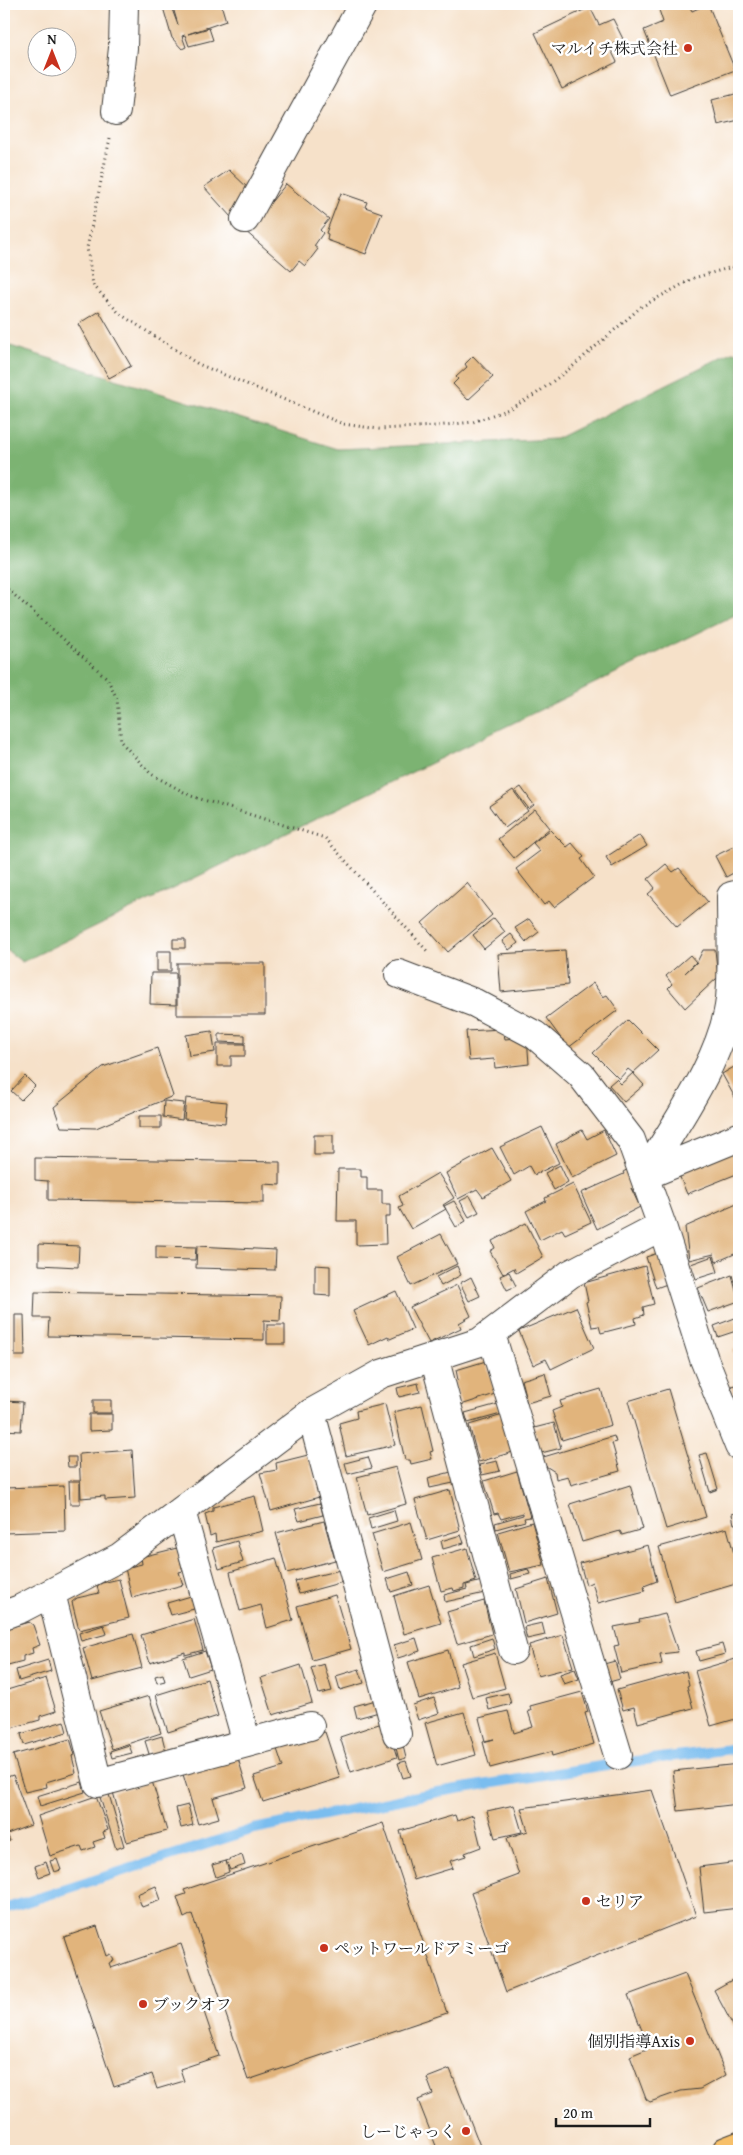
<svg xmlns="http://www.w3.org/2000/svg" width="743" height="2155" viewBox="0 0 743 2155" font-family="'Gentium Book Plus','Noto Serif JP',serif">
<rect width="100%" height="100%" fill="#fff"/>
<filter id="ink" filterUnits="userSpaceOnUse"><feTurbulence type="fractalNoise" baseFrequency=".02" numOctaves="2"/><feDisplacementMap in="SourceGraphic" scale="10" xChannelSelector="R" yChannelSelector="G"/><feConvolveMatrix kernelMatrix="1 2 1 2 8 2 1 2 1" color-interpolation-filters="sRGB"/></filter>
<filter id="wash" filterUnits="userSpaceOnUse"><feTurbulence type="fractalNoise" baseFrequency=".0096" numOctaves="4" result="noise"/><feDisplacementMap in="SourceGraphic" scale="20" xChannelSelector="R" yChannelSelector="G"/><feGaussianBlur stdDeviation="1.12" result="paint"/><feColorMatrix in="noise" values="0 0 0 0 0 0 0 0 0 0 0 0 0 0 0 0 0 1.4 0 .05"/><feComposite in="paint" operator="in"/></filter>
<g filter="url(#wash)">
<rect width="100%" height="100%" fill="#f6e1c9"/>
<path fill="#7bb372" stroke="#4c6847" d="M4,344L338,449L556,439L732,352L739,353V613L22,962L4,948Z"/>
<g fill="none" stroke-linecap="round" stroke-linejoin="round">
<path stroke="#7abdef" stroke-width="10" d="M4,1909L254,1829L438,1792L613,1764L739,1748"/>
</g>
<g id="blocks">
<path fill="#e1b47b" d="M162,4H170L178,25L172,4H221L226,21L188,34L209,28L213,40L189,46L185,35L182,36L186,47L182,49L172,38Z
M667,4H688L692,11L708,4L735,70L670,95L644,30L663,22L658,7Z
M590,7L599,25L613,19L623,39L609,46L617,62L562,89L535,33Z
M739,93V120L718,125L712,100Z
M229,170L250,190L231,217L204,187Z
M286,184L329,219L320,230L323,233L314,246L318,249L305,266L299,261L291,271L244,230L267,207Z
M341,193L367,202L365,207L382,213L366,254L327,240L328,234L326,233Z
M99,311L131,366L109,378L78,324Z
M473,356L493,377L468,400L453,384L458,379L456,377L467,367L465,364Z
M521,787L534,805L529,809L515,791Z
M513,790L528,811L505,828L489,806Z
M535,809L550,828L514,858L498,839Z
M550,830L567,847L572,843L584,857L581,859L594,877L554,907L549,901L544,905L516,869L540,851L533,843Z
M640,835L647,846L612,867L606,857Z
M739,844V870L726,877L715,856Z
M666,864L673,872L679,868L708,902L677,927L648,894L655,888L648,879Z
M467,883L492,915L448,952L422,923Z
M494,918L505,932L484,949L473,935Z
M529,919L539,932L526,942L515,928Z
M511,934L518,943L509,950L502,941Z
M173,939H185V948H173Z
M565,950L568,985L501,992L498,954Z
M703,950H715L718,977L685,1008L668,988L672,984L666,976L690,955L696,962L685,973L697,962Z
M157,951H171V971H157Z
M177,963H265V1015H177Z
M151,973H176V1005L150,1004Z
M593,983L603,997L607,995L618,1010L568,1048L546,1018Z
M628,1020L658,1050L633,1073L628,1069L619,1079L593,1053Z
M503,1029L505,1039L527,1037L529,1064L495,1068L494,1059L469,1061L466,1031Z
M212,1031L215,1052L189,1056L186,1035Z
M219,1034L245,1035V1043L219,1042Z
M217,1044H245V1056H231V1066H217Z
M157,1048L173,1096L96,1128L61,1127L54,1107L103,1067Z
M739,1064V1105L722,1074Z
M633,1073L644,1085L624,1102L609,1085L616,1079L621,1084Z
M25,1076L35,1086L21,1100L11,1091Z
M186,1098L227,1102L225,1123L184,1119Z
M164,1101L184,1103L182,1120L163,1117Z
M139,1116H161V1128H139Z
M542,1127L559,1163L534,1175L529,1166L514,1175L500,1147Z
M582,1130L587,1139L604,1130L616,1156L572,1178L556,1144Z
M314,1135H333V1155H314Z
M733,1147L739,1162V1173L687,1194L677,1170Z
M492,1148L511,1181L483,1197L477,1189L458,1199L446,1173Z
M35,1158L280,1162V1185L264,1184V1203L48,1200V1181L35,1180Z
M560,1165L568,1182L554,1190L545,1173Z
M632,1167L643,1189L635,1194L631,1188L640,1207L597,1229L581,1193L624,1174L623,1172Z
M338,1169H361V1177H367V1190H382V1204H390V1217H385L386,1244L356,1245V1221H337Z
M438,1173L454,1198L443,1205L446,1209L411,1229L399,1208L403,1206L399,1196Z
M573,1184L591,1222L565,1234L562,1229L540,1240L526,1211L546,1201L545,1198Z
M470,1196L479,1212L469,1217L460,1201Z
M454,1201L466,1221L456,1227L444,1206Z
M739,1203V1252L716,1262L714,1254L689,1260L685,1227Z
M526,1223L543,1257L516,1273L514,1268L503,1274L490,1251L495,1248L492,1241Z
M441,1234L457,1264L411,1286L397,1257Z
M39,1244L79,1246L78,1267L39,1265Z
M156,1246L196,1247L195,1260L156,1259Z
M197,1246L276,1250L275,1270L196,1268Z
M658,1253L667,1284L656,1288L646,1257Z
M713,1256L718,1272L696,1279L691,1264Z
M315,1265L330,1266V1296L315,1295Z
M457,1266L461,1275L441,1286L436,1277Z
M645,1266L654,1304L643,1307L644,1315L635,1318L636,1324L601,1333L599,1326L592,1327L586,1302L588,1301L584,1283Z
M509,1272L516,1286L507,1290L500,1276Z
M732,1275L739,1301L708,1312L698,1288Z
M471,1277L480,1296L469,1301L460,1283Z
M457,1285L471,1316L459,1323L461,1328L429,1343L410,1307Z
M396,1291L413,1329L390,1339L388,1336L369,1345L353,1311Z
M35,1292L281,1296L280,1321L264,1320V1340L48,1336L49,1318H34Z
M576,1307L594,1348L551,1369L546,1359L533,1365L519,1331Z
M15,1315H24L25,1356H15Z
M735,1318L739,1330L718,1337L714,1326Z
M267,1325H285V1344H267Z
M739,1336V1365L733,1350L739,1348L735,1337Z
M486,1361L495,1394L461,1405L454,1381L458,1380L456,1370Z
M545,1373L551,1396L527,1403L521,1380Z
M418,1383L420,1392L399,1397L397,1388Z
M739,1384V1394L734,1396L731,1386Z
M601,1389L611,1425L562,1440L552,1411L562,1407L560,1401Z
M668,1389L706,1517L666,1529L628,1401Z
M93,1400H111V1413H93Z
M4,1401L23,1402L21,1431L4,1430Z
M385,1404L395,1445L346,1456L339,1423L357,1418L356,1411Z
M498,1404L501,1414L468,1423L465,1413Z
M422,1405L433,1451L430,1452L432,1459L411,1464L410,1460H405L394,1412Z
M89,1414H112V1430L89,1431Z
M503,1415L513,1452L479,1462L469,1425Z
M554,1423L561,1448L541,1453L534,1428Z
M614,1436L616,1442L612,1443L620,1471L571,1485L568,1476L556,1479L555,1472L541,1463L540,1458Z
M132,1450L135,1498L105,1500V1496L81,1498L79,1454Z
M707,1453L718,1489L710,1492L699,1455Z
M308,1455L319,1497L271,1511L260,1473L277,1470L276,1463Z
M67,1457H76V1467H68Z
M368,1457L372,1468L348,1474L345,1463Z
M497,1461L500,1471L482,1475L479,1465Z
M396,1467L406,1504L367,1515L357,1477Z
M455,1471L458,1482L430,1488L428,1478Z
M517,1471L530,1517L524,1518L525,1521L496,1529L495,1523L523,1515V1513L501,1519L498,1513L494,1514L484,1481Z
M69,1481H80V1504H70Z
M630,1485L643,1529L622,1535L620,1531L582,1542L570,1504Z
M64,1486L65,1531L4,1533V1488Z
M450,1490L460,1530L427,1540L415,1500Z
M255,1496L263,1531L216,1542L215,1534L210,1536L205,1514L213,1511V1507Z
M320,1503L323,1515L299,1521L295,1509Z
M394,1510L397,1521L371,1529L368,1518Z
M739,1512V1523L734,1524L732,1514Z
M324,1521L335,1560L287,1573L276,1533Z
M411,1522L422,1560L383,1572L372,1534Z
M532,1522L544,1565L509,1572L498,1532Z
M727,1528L739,1572V1583L675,1602L659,1547Z
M461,1535L464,1543L443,1549L441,1541Z
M237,1541L243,1562L219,1569L213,1548Z
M648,1545L657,1581L644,1586L645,1591L598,1603L592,1582L586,1585L580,1563Z
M177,1548L183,1571L179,1572L183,1585L132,1598L125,1568L142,1564L141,1557Z
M467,1548L476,1581L464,1585V1588L454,1591L453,1588L441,1591L432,1558Z
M276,1558L293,1620L267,1628L261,1605L240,1611L230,1572Z
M528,1569L530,1574L511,1579L510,1574Z
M340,1570L343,1582L299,1594L295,1581Z
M409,1572L413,1585L391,1592L387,1579Z
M119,1579L129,1618L79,1630L72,1602L77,1598L99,1593L97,1586L102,1583Z
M548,1579L557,1613L524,1623L516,1589Z
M486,1580L489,1592L445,1602L444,1595L467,1589L466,1585Z
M429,1585L441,1623L404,1634L394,1596Z
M335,1595L351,1649L312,1660L297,1606Z
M191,1596L194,1609L171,1615L167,1603Z
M484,1601L492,1634L457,1644L447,1612Z
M665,1614L678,1652L660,1654L662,1664L621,1673L614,1646L619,1645L614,1627L640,1622L639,1620Z
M194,1619L203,1650L185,1655V1652L150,1663L141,1635Z
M29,1622L33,1625L40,1645L32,1648L33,1653L23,1656V1661L4,1666V1629Z
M542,1623L545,1635L527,1639L524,1627Z
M104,1625L107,1634L81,1641L79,1633Z
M133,1634L142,1668L92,1681L83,1648Z
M563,1635L573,1667L538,1676L529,1645Z
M416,1638L420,1651L398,1658L394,1645Z
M492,1638L495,1649L474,1656L471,1645Z
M722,1644L725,1654L699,1661L696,1651Z
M448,1650L458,1687L419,1699L408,1662Z
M205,1651L211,1669L189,1676L183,1658Z
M495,1653L505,1688L472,1697L461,1663Z
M739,1658V1718L711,1726L695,1671Z
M48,1660L51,1671L19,1681L16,1670Z
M615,1661L620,1679L609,1682L604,1664Z
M324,1664L332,1691L319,1694L311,1668Z
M301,1665L312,1703L273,1715L261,1678Z
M359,1669L364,1683L340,1690L336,1676Z
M575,1669L579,1679L564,1684L560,1674Z
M686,1671L689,1685L687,1686L693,1708L638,1723L634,1707L623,1710L617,1690Z
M163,1674L165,1681L157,1683L155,1676Z
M46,1678L56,1711L40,1716V1720L4,1730V1691Z
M207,1679L218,1716L168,1732L156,1695Z
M582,1692L588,1712L585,1713L594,1744L552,1756L551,1752L490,1768L483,1742L494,1739L485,1741L479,1718L508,1711L514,1733L533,1727L528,1711H531L530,1706Z
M508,1693L511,1704L489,1710L486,1698Z
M149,1696L161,1733L112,1749L99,1711Z
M434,1698L439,1713L418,1720L413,1705Z
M376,1700L379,1712L357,1718L354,1706Z
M464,1712L476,1755L437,1766L425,1723Z
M64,1721L67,1732L24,1745L21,1734Z
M382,1723L390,1735L397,1757L351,1772L340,1737Z
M325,1732L340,1778L263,1802L254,1776L283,1767L276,1746Z
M400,1734L406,1758L399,1760L393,1736Z
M162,1736L166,1752L150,1757L145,1741Z
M70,1739L75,1755L72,1756L76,1773L46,1782L47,1787L25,1792L13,1755Z
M129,1745L132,1753L112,1758L110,1751Z
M237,1755L247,1788L213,1798L219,1818L198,1824L182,1771Z
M406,1761L411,1776L403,1778L398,1763Z
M739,1764V1804L678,1811L673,1771Z
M13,1775L31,1825L7,1834L10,1841L4,1843V1778Z
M152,1781L167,1831L127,1842L113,1792Z
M82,1782L85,1792L40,1806L37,1796Z
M652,1790L696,1916L506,1992L471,1893L519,1875L507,1838L528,1831L521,1808Z
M108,1791L124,1846L116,1849L99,1794Z
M96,1796L108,1830L103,1832L105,1838L93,1842L95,1847L83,1851L81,1846L50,1856L38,1816Z
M188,1805L193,1825L181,1828L176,1808Z
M514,1805L522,1832L495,1838L487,1811Z
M455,1815L457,1821L473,1815L481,1847L465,1853L466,1856L450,1861L453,1868L414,1880L400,1831Z
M383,1823L447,2013L248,2080L192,1914L184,1918L177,1897L186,1894L184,1890Z
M242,1855L245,1865L230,1870L226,1861Z
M57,1859L61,1870L54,1872L50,1861Z
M226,1861L229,1872L216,1877L212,1865Z
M46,1862L50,1873L39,1877L35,1866Z
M739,1862V1908L704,1912L699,1867Z
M156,1886L161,1900L142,1907L137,1894Z
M97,1926L107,1956L111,1954L114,1961L109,1963L111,1968L181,1944L219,2056L180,2069L184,2081L157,2089L152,2074L114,2087L64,1937Z
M685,1974L726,2075L700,2089L681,2091L650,2102L646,2099L630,2056L649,2048L628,1995Z
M739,1976V2037L714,1990Z
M450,2069L482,2151H438L418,2100L433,2094L427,2078Z"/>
</g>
</g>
<g filter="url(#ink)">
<use href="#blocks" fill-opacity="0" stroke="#3d3a36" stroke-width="1"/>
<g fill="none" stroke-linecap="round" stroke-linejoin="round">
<g stroke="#3d3a36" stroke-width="30">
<path id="minor" d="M116,111L123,48L124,4
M245,219L363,4
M399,974L475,1003L535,1035L581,1075L631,1140L662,1226L704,1359L739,1446
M644,1176C674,1126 724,1057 730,999C733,965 731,930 731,896L739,894
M644,1176L739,1137
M491,1334L618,1755
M434,1357L513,1650
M311,1413L397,1734
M181,1511L247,1743
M51,1593L98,1783L310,1726
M4,1615L20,1609L120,1557L311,1413L381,1374L480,1342L570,1274L662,1226"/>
</g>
<g stroke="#3d3a36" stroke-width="30">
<path id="primary" d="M726,2151L739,2146"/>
</g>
<path stroke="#3d3a36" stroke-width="3" stroke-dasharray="1 4" stroke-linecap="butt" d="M110,138L87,248L93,285L120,314L198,364L343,424L379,429L436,426L473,422L509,409L536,394L572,367L641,307L694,278L739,265
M4,586L107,678L117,699L121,742L151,774L191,796L325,838L429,953"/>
<use href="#minor" stroke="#fff" stroke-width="28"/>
<use href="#primary" stroke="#f7c06b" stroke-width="28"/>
</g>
</g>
<g fill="#c8321e" stroke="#fff" stroke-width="2">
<circle cx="688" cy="48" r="5"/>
<circle cx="586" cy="1901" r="5"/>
<circle cx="324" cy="1948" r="5"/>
<circle cx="143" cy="2004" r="5"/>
<circle cx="690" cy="2041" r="5"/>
<circle cx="466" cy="2131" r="5"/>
</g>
<g text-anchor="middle" stroke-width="5" stroke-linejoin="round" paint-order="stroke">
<g font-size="16" fill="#1c1c1c" stroke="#fff" text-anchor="end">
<text x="678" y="54">マルイチ株式会社</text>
<text x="596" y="1907" text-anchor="start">セリア</text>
<text x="334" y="1954" text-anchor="start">ペットワールドアミーゴ</text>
<text x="153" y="2010" text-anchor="start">ブックオフ</text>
<text x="680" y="2047">個別指導Axis</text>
<text x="456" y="2137">しーじゃっく</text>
</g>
</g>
<rect width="743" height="2155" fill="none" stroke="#fff" stroke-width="20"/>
<g transform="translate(52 52)"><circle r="24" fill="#ffffff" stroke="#a4a4a4"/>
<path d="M0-4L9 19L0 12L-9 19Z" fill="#c8321e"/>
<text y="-8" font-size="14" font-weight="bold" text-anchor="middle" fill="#1c1c1c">N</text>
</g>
<path d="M556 2118v8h94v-8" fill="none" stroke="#1c1c1c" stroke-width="2.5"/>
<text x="563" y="2118" font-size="15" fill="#1c1c1c" stroke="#ffffff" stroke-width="4" paint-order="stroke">20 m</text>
</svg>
